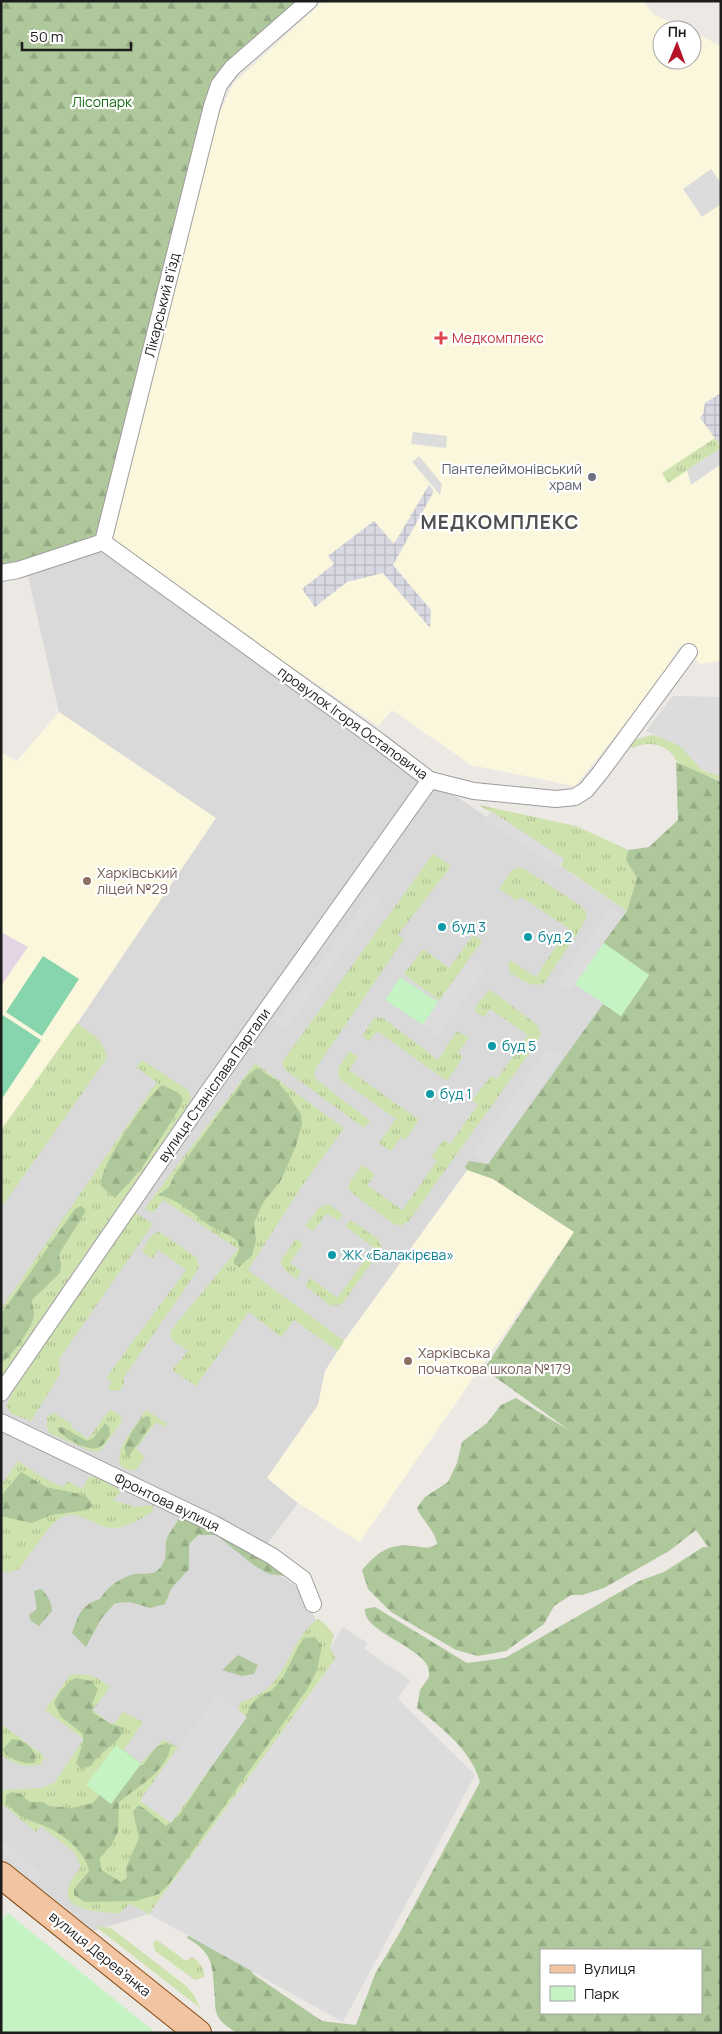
<svg xmlns="http://www.w3.org/2000/svg" width="722" height="2034" viewBox="0 0 722 2034" font-family="Manrope,sans-serif">
<defs>
<pattern id="grass-tufts" width="24" height="20" patternUnits="userSpaceOnUse" patternTransform="scale(1.25)"><rect width="24" height="20" fill="#cee2ad"/><path d="M3 7l-1-3M5 7V3M7 7l1-3M15 17l-1-3M17 17v-4M19 17l1-3" fill="none" stroke="#b0c194"/></pattern>
<pattern id="forest-firs" width="22" height="20" patternUnits="userSpaceOnUse" patternTransform="scale(1.25)"><rect width="22" height="20" fill="#aec89b"/><path d="M5 1l3.5 6h-7zM16 11l3.5 6h-7z" fill="#95ab85"/></pattern>
<pattern id="plaza-grid" width="8" height="8" patternUnits="userSpaceOnUse" patternTransform="scale(1.25)"><rect width="8" height="8" fill="#d7d8e2"/><path d="M0 4h8M4 0v8" fill="none" stroke="#b8b9c1"/></pattern>
</defs>
<rect width="100%" height="100%" fill="#ece8e3"/>
<path fill="#dad9d9" d="M103,549L419,782L457,797L627,911L575,984L615,1012L493,1179L471,1165L344,1341L325,1371L318,1405L267,1478L298,1503L256,1559L299,1588L336,1658L149,1914L83,1934L1,1867V1136L215,818L59,712L28,576Z"/>
<path fill="#e5d5e4" d="M1,932L28,947L1,986Z"/>
<path fill="#fbf7dc" d="M323,1H643L653,14L687,30H662V60H692V32L721,46V661L700,664L680,646L654,688L575,786L471,765L392,710L378,726L111,543L210,133L234,83Z
M59,712L216,818L1,1136V986L28,947L1,932V753L17,761Z
M471,1165L574,1232L360,1542L298,1503L267,1478L318,1405L325,1371L344,1341Z"/>
<path fill="url(#grass-tufts)" d="M715,438L721,448L668,483L662,473Z
M652,735L668,739L680,746L702,770L721,776V781C708,776 687,769 677,761C674,759 673,754 670,752C659,742 644,742 633,748L629,746L633,740Z
M479,805L576,826L628,850L626,860L637,878L627,911L561,866L564,859Z
M433,854L451,866L398,935L404,939L316,1068L314,1075L317,1080L370,1121L364,1128L285,1070L282,1062Z
M517,868H523L581,906L586,912V918L582,926L544,983C531,989 521,979 510,973L508,964L510,960L536,977L568,928L521,897L517,901L499,889L512,870Z
M473,935L482,941L439,1000L404,974L423,949L449,968Z
M488,991H492L537,1025L541,1034L538,1041L408,1222L402,1225H395L352,1193L348,1188L349,1183L362,1165L375,1174L367,1185L402,1210L437,1161L431,1157L444,1140L450,1144L478,1105L472,1100L491,1076L497,1079L528,1035L490,1009L484,1017L475,1012L476,1006Z
M378,1017L383,1018L438,1060L457,1031L469,1038L458,1053L463,1057L447,1081L377,1031L369,1041L362,1036L374,1018Z
M77,1023C90,1033 105,1040 107,1058L1,1208V1130Z
M350,1051L358,1057L349,1070L419,1120L405,1140L401,1137L391,1151L379,1143L396,1119L341,1080L338,1076L339,1066Z
M142,1060L188,1090L191,1096L190,1102L1,1377V1309L157,1082L136,1067Z
M255,1063L344,1128L300,1189L248,1270L344,1341L338,1351L294,1320L281,1337L249,1312L196,1386L172,1370L188,1351L176,1343L170,1336L171,1330L238,1249L163,1200L153,1213L145,1208Z
M328,1204L343,1214L338,1221L327,1213L313,1231L305,1226L319,1208Z
M133,1211L153,1224L59,1359L60,1374L31,1421L12,1414L6,1406L14,1389Z
M351,1220L378,1239L382,1247L380,1251L342,1304L331,1306L305,1286L311,1278L337,1298L374,1248L345,1226Z
M158,1231L197,1258L199,1268L124,1377V1384L120,1390L112,1391L108,1388L112,1382L106,1378L186,1270L159,1250L152,1259L142,1251L151,1236Z
M296,1239L303,1244L290,1263L301,1271L296,1279L285,1270L280,1262Z
M110,1409L121,1416L122,1421L102,1449L97,1452L91,1451L51,1434L47,1428V1417L54,1413L72,1424L70,1426L88,1439Z
M146,1410L167,1424L165,1427L156,1422L136,1449L145,1457L136,1470C96,1471 138,1422 146,1410Z
M18,1461L44,1478L63,1487L68,1481L82,1489L88,1478L94,1476L122,1491L113,1500L134,1507L153,1505V1511C143,1519 124,1529 110,1528C95,1526 81,1511 65,1516C50,1521 29,1556 19,1569C13,1572 7,1574 1,1570V1485Z
M318,1619L325,1624L334,1635L330,1648L336,1658L149,1914L130,1904L119,1914C105,1911 59,1913 69,1886C71,1879 77,1873 81,1866L74,1852L41,1826L36,1832L1,1803V1790L41,1788L54,1783L84,1739L45,1710L70,1675C90,1673 94,1675 110,1687L93,1710L113,1725L123,1712L143,1722L124,1750L141,1763L163,1740L178,1747L140,1800L247,1717L238,1710L240,1703C252,1698 264,1693 273,1683C290,1663 296,1634 318,1619Z
M4,1726L43,1755L44,1759L41,1764C24,1769 15,1764 1,1755V1728Z
M95,1926L111,1928L186,1986L194,1995L200,2008Z
M157,1940L186,1961L192,1957C199,1961 205,1969 204,1977L195,1980L155,1951L153,1943Z"/>
<path fill="url(#forest-firs)" fill-rule="evenodd" d="M1,1H307L217,88L96,535L1,567Z
M676,762L721,782V2030L719,2033H237C231,2029 222,2024 219,2018C215,2012 215,2005 215,1998C212,1969 216,1954 187,1938L190,1932L249,1966L253,1974L322,2021L356,2025L375,1974L400,1932L480,1782C471,1750 442,1728 417,1708L420,1690L429,1677C429,1673 429,1668 427,1665C418,1646 362,1630 365,1609L375,1607L467,1663L505,1658L639,1581L664,1572L703,1547H708L696,1530L669,1551L604,1588L582,1595H571L554,1606L544,1624L506,1651L478,1656L456,1650L391,1612L368,1589L362,1570C378,1552 388,1543 414,1546C423,1547 428,1550 437,1544C435,1530 423,1522 417,1508L425,1497L448,1482L457,1463L462,1442L487,1423L501,1405L516,1398L570,1431L484,1369L574,1232L493,1179L467,1170L465,1167L469,1161L488,1164L603,1004L621,1016L649,975L603,943L627,911L636,881L637,878L626,860L628,850L649,847L678,820ZM541,1950H701V2013H541Z
M257,1068L277,1081L289,1096L301,1114L302,1124L296,1146L281,1180L263,1203L254,1223L256,1240L252,1255L239,1267L234,1264V1259C238,1255 242,1247 237,1241C231,1234 217,1231 209,1225C194,1214 178,1199 158,1195L169,1187L175,1174L246,1077Z
M162,1085L177,1092L183,1098L181,1106L141,1169L115,1198L101,1186C99,1166 146,1098 162,1085Z
M81,1206L86,1210C78,1226 67,1239 59,1255L61,1264L60,1273L32,1300C32,1305 34,1311 34,1315C34,1325 9,1360 1,1363V1314L75,1209Z
M147,1416L150,1417L151,1425L128,1457L124,1448C129,1437 136,1421 147,1416Z
M105,1423L109,1427L110,1434C107,1440 104,1446 97,1448C88,1451 60,1437 57,1428L62,1427L87,1441L94,1438Z
M21,1472L46,1487L85,1495L93,1505L88,1510L51,1515L32,1523L1,1516V1496Z
M179,1518L206,1525L252,1549L286,1576L269,1574L255,1566L216,1535H198L189,1544V1569L171,1589L165,1604L150,1608L130,1602L115,1603L101,1619L86,1647L72,1633C79,1614 80,1606 100,1599C106,1588 121,1577 135,1574C144,1573 153,1576 160,1568C170,1555 163,1549 167,1538C170,1531 176,1525 179,1518Z
M41,1589C47,1594 52,1603 52,1611L39,1626L31,1621L29,1615L37,1609L34,1591Z
M315,1637L322,1646L317,1670L308,1688L169,1884L159,1894L136,1901L85,1902L74,1895V1889L89,1871C85,1851 64,1835 47,1827C38,1823 29,1821 21,1816C15,1813 11,1807 6,1803V1795L12,1792L21,1794L29,1802H43L49,1806L71,1808L93,1803L109,1784L131,1765H143L156,1747L166,1743L171,1746C166,1772 137,1787 119,1802L118,1832L112,1844L100,1858L101,1870L121,1882L127,1878L126,1868L139,1838L133,1812L138,1805L145,1809L166,1826L180,1814L248,1712C255,1693 264,1698 276,1686C289,1672 293,1652 304,1638Z
M238,1655L258,1665L254,1674L242,1676L222,1670Z
M75,1678L91,1681L98,1689L92,1704L93,1713L111,1724L125,1728C118,1745 100,1751 91,1766L81,1769L76,1763L83,1743V1734L61,1717L54,1703C59,1693 65,1684 75,1678Z
M12,1739C24,1739 38,1750 35,1763C21,1764 12,1760 2,1750Z"/>
<path fill="#c5f3c3" d="M604,943L649,975L621,1016L575,984Z
M400,977L438,1002L423,1025L385,1000Z
M116,1745L141,1764L111,1804L86,1785Z
M8,1913L156,2033H1V1921Z"/>
<path fill="#87d5ac" d="M43,956L79,979L42,1036L6,1012Z
M1,1014L41,1040L1,1100Z"/>
<path fill="#dcdcdc" d="M711,169L721,183V204L702,217L683,189Z
M413,432L447,436L446,448L411,444Z
M721,448V464L691,485L687,470Z
M419,456L442,484L440,495L412,462Z
M673,696L721,697V776L702,770L680,746L646,731Z
M491,811L564,859L558,868L485,820Z
M371,894L380,901L284,1031L274,1024Z
M611,907L623,915L569,992L557,984Z
M471,958L486,969L438,1036L423,1025Z
M548,1048L562,1057L488,1164L474,1154Z
M343,1627L367,1643L364,1649L410,1680L398,1699L475,1775L343,2022L149,1914L336,1658L330,1648Z
M217,1695L247,1717L171,1823L140,1801Z
M1,1840L43,1875L37,1882L1,1851Z"/>
<path fill="url(#plaza-grid)" d="M721,393V446L700,418L703,414L705,403Z
M429,485L434,491L393,565L431,610L430,628L383,573L347,582L315,607L302,589L334,564L328,556L374,521L394,544Z"/>
<g fill="none" stroke-linecap="round" stroke-linejoin="round">
<g stroke="#9d9d9d" stroke-width="18">
<path id="street" d="M103,542L380,742L430,780L474,791L556,799L575,797L586,790L600,773L689,652
M103,542L212,106L219,85L232,68L309,1
M1,573L18,570L103,542
M1,1393L208,1092L430,780
M1,1422L214,1524L272,1556L303,1579L313,1604"/>
</g>
<g stroke="#864e0e" stroke-width="28">
<path id="primary" d="M1,1875L198,2033"/>
</g>
<use href="#street" stroke="#fff" stroke-width="16"/>
<use href="#primary" stroke="#f2c4a2" stroke-width="26"/>
</g>
<path fill="#e0444e" stroke="#fff" stroke-width="2" d="M438.5 330.5h5v5h5v5h-5v5h-5v-5h-5v-5h5z"/>
<circle fill="#6b7280" stroke="#fff" stroke-width="2" cx="592" cy="477" r="5"/>
<g fill="#8d6e63" stroke="#fff" stroke-width="2">
<circle cx="87" cy="881" r="5"/>
<circle cx="408" cy="1361" r="5"/>
</g>
<g fill="#0f9aa8" stroke="#fff" stroke-width="2">
<circle cx="442" cy="927" r="5"/>
<circle cx="528" cy="937" r="5"/>
<circle cx="492" cy="1046" r="5"/>
<circle cx="430" cy="1094" r="5"/>
<circle cx="332" cy="1255" r="5"/>
</g>
<g text-anchor="middle" stroke-width="4.5" stroke-linejoin="round" paint-order="stroke">
<g font-size="14" fill="#1a6e15" stroke="#fff">
<text x="102" y="107">Лісопарк</text>
</g>
<g font-size="14" fill="#1c1c1c" stroke="#fff">
<text transform="translate(162 305) rotate(-76)" y="5">Лікарський в'їзд</text>
<text transform="translate(353 723) rotate(36)" y="5">провулок Ігоря Остаповича</text>
<text transform="translate(214 1085) rotate(-55)" y="5">вулиця Станіслава Партали</text>
<text transform="translate(167 1502) rotate(26)" y="5">Фронтова вулиця</text>
<text transform="translate(100 1954) rotate(39)" y="5">вулиця Дерев’янка</text>
</g>
<g font-size="14" fill="#be3a42" stroke="#fff" text-anchor="start">
<text x="452" y="343">Медкомплекс</text>
</g>
<g font-size="14" fill="#5b616d" stroke="#fff" text-anchor="end">
<text x="582" y="474">Пантелеймонівський<tspan x="582" dy="16">храм</tspan></text>
</g>
<g font-size="14" fill="#785e54" stroke="#fff" text-anchor="start">
<text x="97" y="878">Харківський<tspan x="97" dy="16">ліцей №29</tspan></text>
<text x="418" y="1358">Харківська<tspan x="418" dy="16">початкова школа №179</tspan></text>
</g>
<g font-size="14" fill="#0d838f" stroke="#fff" text-anchor="start">
<text x="452" y="932">буд 3</text>
<text x="538" y="942">буд 2</text>
<text x="502" y="1051">буд 5</text>
<text x="440" y="1099">буд 1</text>
<text x="342" y="1260">ЖК «Балакірєва»</text>
</g>
<g font-size="19" font-weight="bold" letter-spacing="1" fill="#4f4f4f" stroke="#fff">
<text x="500" y="529">МЕДКОМПЛЕКС</text>
</g>
</g>
<rect width="722" height="2034" fill="none" stroke="#1c1c1c" stroke-width="5"/>
<rect x="540" y="1949" width="162" height="65" fill="#ffffff" stroke="#a4a4a4"/>
<rect x="550" y="1965" width="25" height="8" fill="#f2c4a2" stroke="#a4a4a4"/>
<text x="584" y="1974" font-size="15" fill="#1c1c1c">Вулиця</text>
<rect x="550" y="1986" width="25" height="15" fill="#c5f3c3" stroke="#a4a4a4"/>
<text x="584" y="1999" font-size="15" fill="#1c1c1c">Парк</text>
<g transform="translate(677 45) rotate(1)"><circle r="24" fill="#ffffff" stroke="#a4a4a4"/>
<path d="M0-4L9 19L0 12L-9 19Z" fill="#b51329"/>
<text y="-8" font-size="14" font-weight="bold" text-anchor="middle" fill="#1c1c1c">Пн</text>
</g>
<path d="M22 42v8h109v-8" fill="none" stroke="#1c1c1c" stroke-width="2.5"/>
<text x="30" y="42" font-size="15" fill="#1c1c1c" stroke="#ffffff" stroke-width="4" paint-order="stroke">50 m</text>
</svg>
